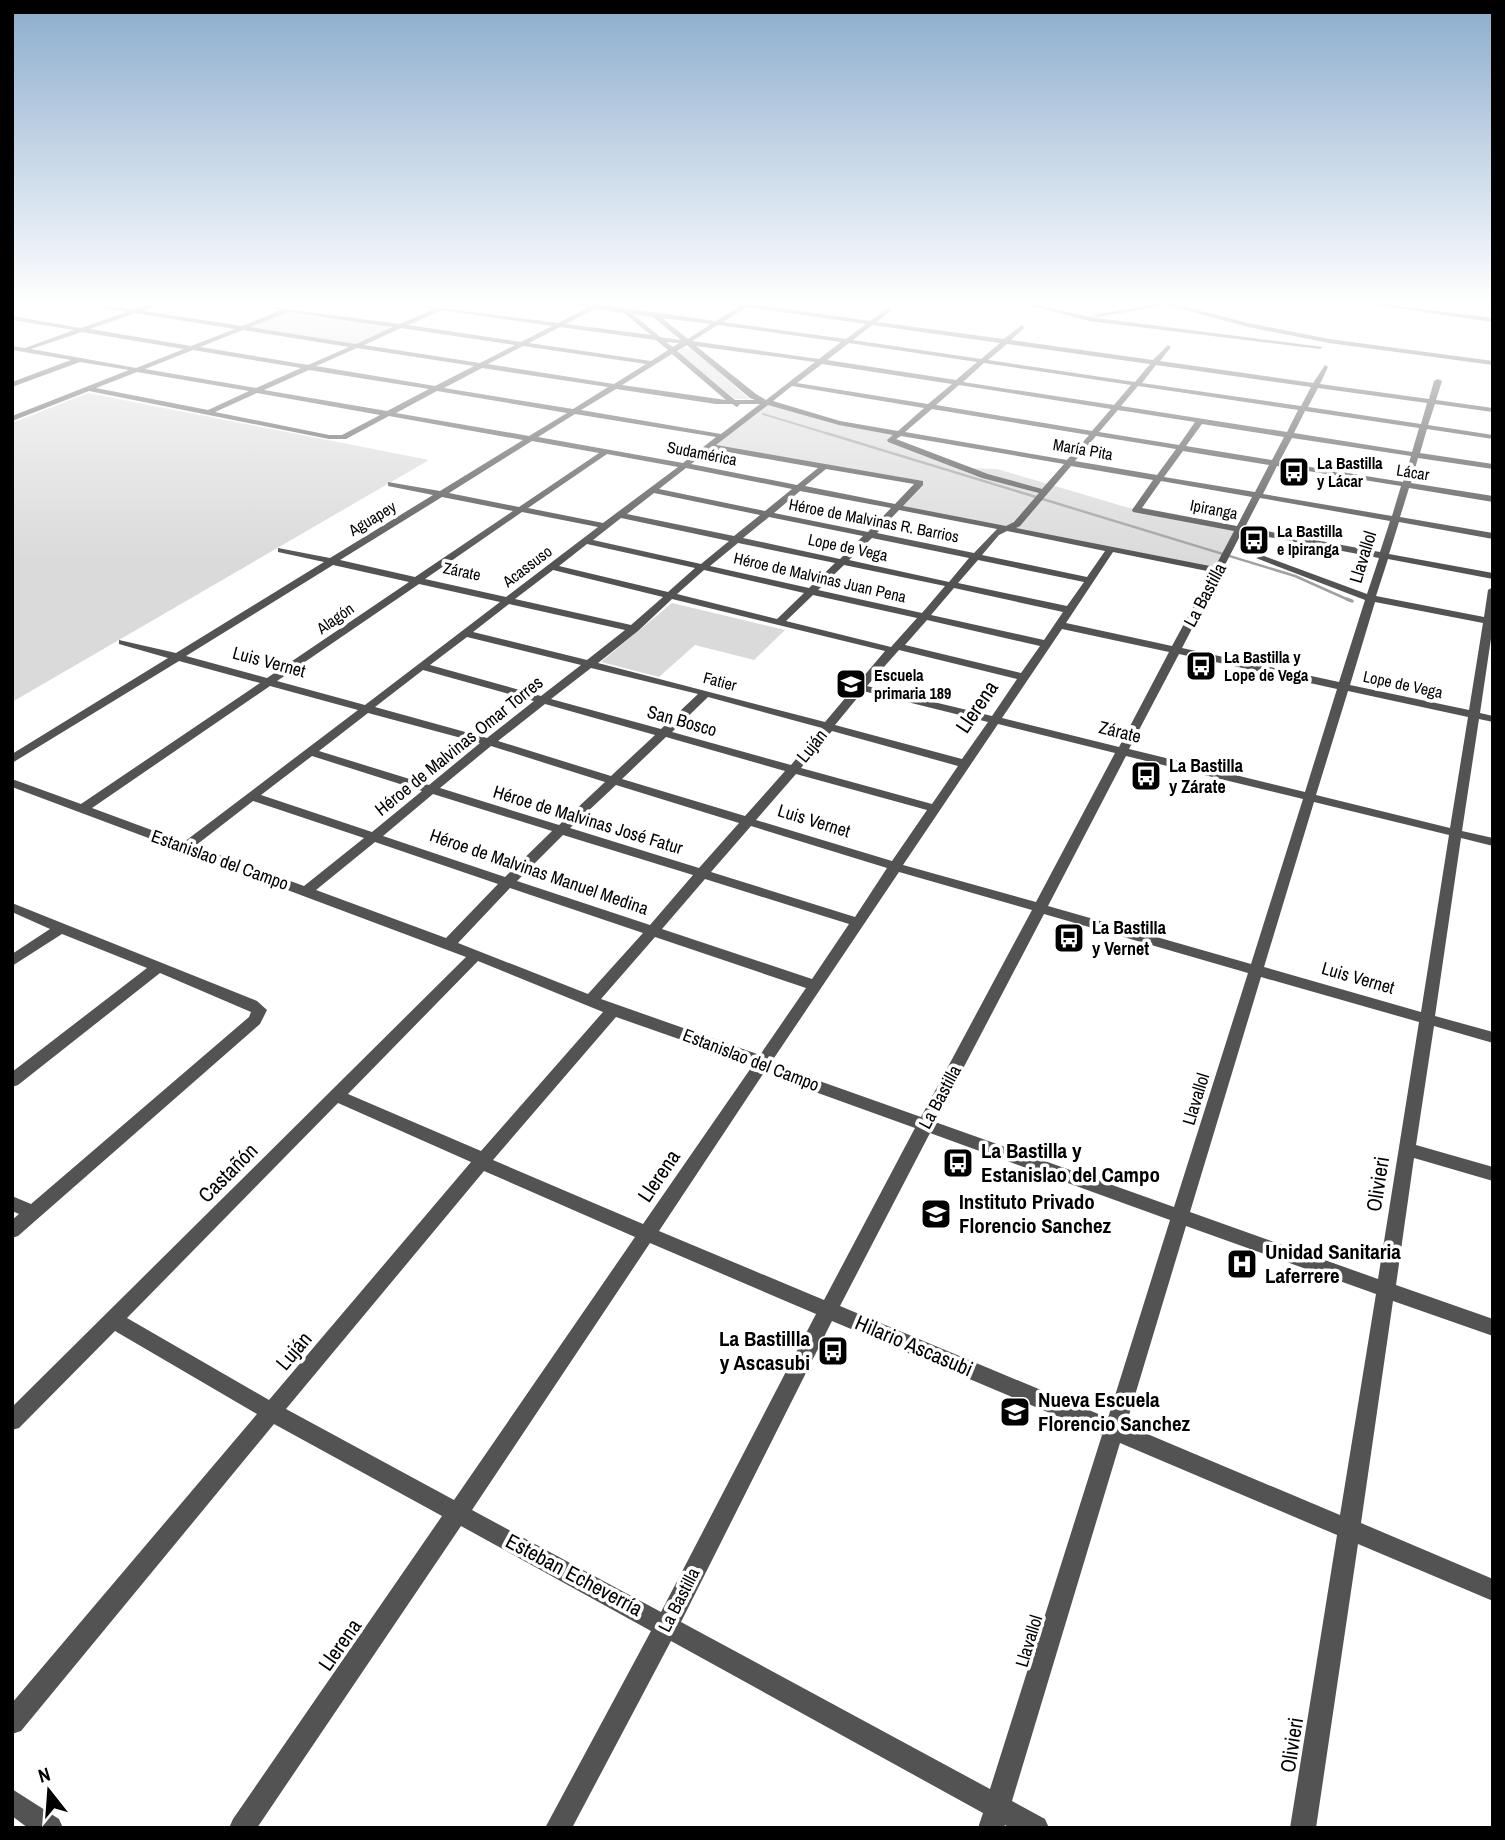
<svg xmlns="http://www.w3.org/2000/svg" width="1505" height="1840" viewBox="0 0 1505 1840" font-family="'Archivo Narrow',sans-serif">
<rect width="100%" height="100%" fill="#fff"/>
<path fill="#dadada" d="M290,309L403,326L359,346L243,328Z
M683,348L693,349L749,399H735L678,352Z
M88,393L429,460L12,702V423Z
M767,402L833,422L900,433L892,440L966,468L997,469L1129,508L1239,530L1218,570L897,507L919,484L709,446Z
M672,603L785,630L754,660L695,645L659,677L601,662Z"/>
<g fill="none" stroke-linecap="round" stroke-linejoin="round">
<path stroke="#a1a1a1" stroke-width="2" d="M763,414L832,435"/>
<path stroke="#a1a1a1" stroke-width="2.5" d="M826,433L1295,576L1351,601"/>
<path stroke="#a1a1a1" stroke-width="3.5" d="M1347,599L1352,601"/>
<path fill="#535353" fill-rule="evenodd" d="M85,304L134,309L151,304H159L143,311L242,326L281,310L247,304L400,324L434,309L409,304L558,323L587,308L571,304H595L716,321L740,306L735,304H751L870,321L889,307L891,310L877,322L1004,339L1022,325L1024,328L1011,340L1153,360L1168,345L1171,347L1160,361L1313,383L1325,365L1328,367L1320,384L1429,399L1434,381L1438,379L1442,381L1436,400L1493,408V412L1435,404L1428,425L1493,435V439L1427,429L1420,453L1493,464V469L1418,458L1411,483L1493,496V502L1409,488L1400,517L1493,533V539L1399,522L1389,554L1493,573V579L1388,559L1376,596L1484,617L1488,590L1493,587V625L1480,713L1493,716V722L1479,719L1462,831L1493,838V846L1461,838L1435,1016L1493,1032V1043L1434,1026L1416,1145L1493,1167V1181L1414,1158L1396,1285L1493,1319V1336L1393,1301L1361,1523L1493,1579V1601L1358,1544L1316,1828H1290L1337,1535L1120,1443L1012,1801L1045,1819L1049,1828H1010L1005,1825L1004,1828H978L983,1813L671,1641L572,1828H545L651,1631L461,1526L257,1828H229L233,1819L442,1516L274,1424L21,1731L12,1734V1703L257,1414L115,1331L19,1428L12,1430V1407L466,957L12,787V779L81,804L260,683L179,661L12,763V754L168,658L119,644V640L176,653L324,562L278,552V548L330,558L433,495L388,486V482L440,491L523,440L389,416L346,439H329L89,391L12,421V416L129,370L80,362L12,387V382L71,360L12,350V346L25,348L74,330L12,320V316L81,328L127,312ZM747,307L866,324L846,339L723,322ZM595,309L624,313L651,335L566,324ZM442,310L552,326L521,342L408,325ZM289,312L393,327L356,344L250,327ZM135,313L235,329L191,346L90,329ZM633,314L653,317L681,340L660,337ZM662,318L711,324L688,339ZM718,325L841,342L819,359L692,341ZM872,325L1000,343L981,359L853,340ZM560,327L656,340L668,350L651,361L529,343ZM401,328L515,345L480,363L364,345ZM243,330L349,347L308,365L200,347ZM82,332L184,349L136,368L31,349ZM666,342L679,343L673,347ZM849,343L977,362L956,380L827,360ZM1007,344L1150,364L1135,382L988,360ZM687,345L750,398L755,400H735L677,351ZM523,346L646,364L614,384L488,364ZM696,346L815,362L766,400L756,394ZM357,348L474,366L435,386L316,366ZM193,350L301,368L256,388L145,369ZM672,354L726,400L622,385ZM984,363L1131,385L1114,405L963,382ZM822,364L952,384L928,404L797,383ZM1156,365L1311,387L1301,406L1142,383ZM482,368L608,387L573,409L444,388ZM309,370L429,389L387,411L264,390ZM137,372L249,391L208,410L96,388ZM959,385L1111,409L1092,431L936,405ZM792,386L924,408L898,431L840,421L773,401ZM1138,386L1298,410L1287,432L1121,406ZM1318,388L1427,403L1421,424L1308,407ZM616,389L716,404H732L737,407L740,404H760L721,434L581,410ZM437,391L567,413L529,436L396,413ZM257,393L380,415L342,435H329L215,412ZM768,405L839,425L893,435L887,440L888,442L982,478L1039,493L1014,522L1006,526L903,506L923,485V481L716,445ZM932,409L1089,435L1067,460L905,432ZM1118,410L1195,422L1179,445L1099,432ZM1305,411L1419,428L1412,452L1294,433ZM575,414L716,437L683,463L538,437ZM1202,424L1284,437L1272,460L1186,446ZM901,436L1064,464L1042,489L988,474L896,439ZM1096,436L1176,449L1157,475L1075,461ZM1292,438L1411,456L1403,482L1279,462ZM532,441L599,453L519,507L449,493ZM711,449L818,468L797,485L691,464ZM1183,451L1269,465L1255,492L1164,477ZM607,454L678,467L603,523L528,508ZM1071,466L1153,480L1132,510L1133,512L1234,531L1215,567L1016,528L1020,526ZM1277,466L1401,486L1392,516L1263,494ZM686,468L792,489L765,511L659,489ZM826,469L914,484L895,504L805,486ZM1161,481L1252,497L1237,526L1142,508ZM800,491L891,508L868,532L774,513ZM654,493L760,515L734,536L627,514ZM442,497L513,511L415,577L340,560ZM1260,498L1390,521L1380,552L1245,527ZM899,510L997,529L974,553L877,533ZM522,512L598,527L506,597L425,579ZM769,517L863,536L840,559L743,538ZM621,518L729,541L701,564L593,540ZM1007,531L1105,551L1087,577L982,555L999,535ZM1242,532L1379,558L1367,594L1264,556L1256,558L1365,600L1339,682L1182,648ZM872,538L969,558L949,582L849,560ZM738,543L835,563L809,588L710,566ZM587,544L695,568L668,592L559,566ZM1113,552L1212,572L1172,646L1066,623ZM978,560L1084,582L1067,606L958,583ZM333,565L409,582L267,678L186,656ZM844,565L945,586L922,613L818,590ZM553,570L663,597L631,625L515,599ZM704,570L804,593L777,619L677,594ZM419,584L500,602L365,705L277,681ZM954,588L1063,612L1044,640L931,615ZM813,595L917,618L891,647L786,621ZM672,599L885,651L825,722L598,663L638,631ZM1375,602L1483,623L1469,710L1350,685ZM509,604L625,630L587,660L473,632ZM927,620L1040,646L1021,673L905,645ZM1062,629L1169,652L1119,747L1002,718ZM467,637L581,665L541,696L430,665ZM899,650L1017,679L992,716L867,686ZM1179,654L1337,689L1305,792L1129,749ZM591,668L698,694L661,729L551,699ZM423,670L534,701L487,738L375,707ZM270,686L358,710L184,842L92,808ZM863,691L988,722L962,759L835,725ZM1348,691L1468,717L1450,828L1316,795ZM708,697L822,728L791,765L672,732ZM545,704L655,735L611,776L498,741ZM368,713L480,743L429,785L319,751ZM998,724L1115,753L1036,902L903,865ZM832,731L958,766L932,804L801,768ZM666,737L785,771L745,816L622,779ZM491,746L605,782L559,825L440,788ZM312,756L422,791L372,832L261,795ZM1126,756L1303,799L1251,964L1048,906ZM796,774L927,810L892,861L756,820ZM616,785L739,823L699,868L570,828ZM433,794L552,831L505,877L383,836ZM253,801L364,838L304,886L195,846ZM1314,802L1449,835L1421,1012L1264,967ZM751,826L887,868L855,917L711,872ZM563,835L693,875L650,925L517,881ZM375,842L498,884L446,938L316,890ZM899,872L1032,910L921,1117L794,1072L772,1061ZM705,879L849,924L812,979L662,929ZM510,888L643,933L588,994L458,943ZM1044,914L1248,973L1174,1207L935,1122ZM655,937L806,988L760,1055L601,999ZM478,961L603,1012L481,1151L348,1094ZM1261,977L1419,1022L1378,1279L1190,1212ZM616,1017L753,1065L643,1224L493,1160ZM765,1071L782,1080L915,1128L824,1300L659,1231ZM338,1103L471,1162L269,1400L127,1318ZM930,1133L1170,1220L1108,1418L840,1306ZM484,1171L635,1237L454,1500L286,1409ZM1186,1226L1376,1294L1340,1515L1126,1425ZM650,1243L816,1314L661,1612L472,1510ZM832,1321L1102,1435L990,1789L681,1622Z
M1024,304H1033L1089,317L1323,347L1320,349L1089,321Z
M1156,304H1174L1248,323L1329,339L1493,361V365L1329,343L1248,327L1167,305L1097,317L1094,315Z
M1368,304H1382L1493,318V322Z
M12,903L257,1001L267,1010L260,1024L18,1236L12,1238V1220L19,1214L12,1211V1196L31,1204L249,1017L251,1012L160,973L18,1085L12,1087V1072L147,968L62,934L12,966V954L50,929L12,912Z
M12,1789L59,1819L63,1828H28L12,1816Z"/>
</g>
<linearGradient id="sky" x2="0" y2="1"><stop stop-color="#8baccc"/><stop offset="0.54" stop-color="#fff"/><stop offset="1" stop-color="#fff" stop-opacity="0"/></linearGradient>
<rect width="1505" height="561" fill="url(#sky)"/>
<defs>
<g id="bus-square" transform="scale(1.575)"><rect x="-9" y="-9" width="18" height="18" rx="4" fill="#000" stroke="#fff"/><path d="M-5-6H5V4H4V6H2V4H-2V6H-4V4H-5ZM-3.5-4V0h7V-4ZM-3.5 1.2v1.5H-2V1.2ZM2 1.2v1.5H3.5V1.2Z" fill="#fff"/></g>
<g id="school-square" transform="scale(1.575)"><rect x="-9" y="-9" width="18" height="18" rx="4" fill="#000" stroke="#fff"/><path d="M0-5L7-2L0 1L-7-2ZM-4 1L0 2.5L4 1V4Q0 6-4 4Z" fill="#fff"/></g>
<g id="hospital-square" transform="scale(1.575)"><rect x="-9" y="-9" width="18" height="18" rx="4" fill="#000" stroke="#fff"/><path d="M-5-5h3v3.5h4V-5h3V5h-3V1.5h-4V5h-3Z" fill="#fff"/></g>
</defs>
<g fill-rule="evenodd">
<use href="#bus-square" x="1294" y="472"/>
<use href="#bus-square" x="1254" y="540"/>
<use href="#bus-square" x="1201" y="666"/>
<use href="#school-square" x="851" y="684"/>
<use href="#bus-square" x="1146" y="776"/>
<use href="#bus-square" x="1069" y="938"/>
<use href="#bus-square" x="958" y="1163"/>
<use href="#school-square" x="936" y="1214"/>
<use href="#hospital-square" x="1242" y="1264"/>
<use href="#bus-square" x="833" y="1351"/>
<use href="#school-square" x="1015" y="1412"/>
</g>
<g text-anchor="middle" stroke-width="7" stroke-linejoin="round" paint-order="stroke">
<g font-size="16" fill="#000" stroke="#fff">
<text transform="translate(1083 449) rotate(10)" y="6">María Pita</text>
<text transform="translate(702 453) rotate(11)" y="6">Sudamérica</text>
<text transform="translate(1413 472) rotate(9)" y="6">Lácar</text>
<text transform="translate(1214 509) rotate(11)" y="6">Ipiranga</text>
<text transform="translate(372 518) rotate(-31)" y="6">Aguapey</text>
<text transform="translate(874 520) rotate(11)" y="6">Héroe de Malvinas R. Barrios</text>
<text transform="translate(848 547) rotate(12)" y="6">Lope de Vega</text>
<text transform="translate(527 566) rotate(-37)" y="6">Acassuso</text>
<text transform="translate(462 571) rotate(12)" y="6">Zárate</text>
<text transform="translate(820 577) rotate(13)" y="6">Héroe de Malvinas Juan Pena</text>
<text transform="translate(335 618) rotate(-35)" y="6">Alagón</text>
<text transform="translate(720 681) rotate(15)" y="6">Fatier</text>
<text transform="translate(1403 684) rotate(12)" y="6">Lope de Vega</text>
</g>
<g font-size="16" font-weight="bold" fill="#000" stroke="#fff" text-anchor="start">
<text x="1317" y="469">La Bastilla<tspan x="1317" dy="18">y Lácar</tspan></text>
<text x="1277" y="537">La Bastilla<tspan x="1277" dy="18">e Ipiranga</tspan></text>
<text x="1224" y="663">La Bastilla y<tspan x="1224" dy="18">Lope de Vega</tspan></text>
<text x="874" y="681">Escuela<tspan x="874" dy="18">primaria 189</tspan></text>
</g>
<g font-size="18" fill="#000" stroke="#fff">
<text transform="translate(1363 557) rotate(-73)" y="6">Llavallol</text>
<text transform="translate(1205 595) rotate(-62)" y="6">La Bastilla</text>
<text transform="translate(269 662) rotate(15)" y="6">Luis Vernet</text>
<text transform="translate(682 721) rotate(16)" y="6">San Bosco</text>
<text transform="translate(1120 732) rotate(14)" y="6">Zárate</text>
<text transform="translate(459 746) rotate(-39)" y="6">Héroe de Malvinas Omar Torres</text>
<text transform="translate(812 746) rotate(-51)" y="6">Luján</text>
<text transform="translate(588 820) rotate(17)" y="6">Héroe de Malvinas José Fatur</text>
<text transform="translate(814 821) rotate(17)" y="6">Luis Vernet</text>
<text transform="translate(220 860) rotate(20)" y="6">Estanislao del Campo</text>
<text transform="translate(539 872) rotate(19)" y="6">Héroe de Malvinas Manuel Medina</text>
<text transform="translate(1358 978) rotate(16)" y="6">Luis Vernet</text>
<text transform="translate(751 1060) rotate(21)" y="6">Estanislao del Campo</text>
<text transform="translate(940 1097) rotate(-62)" y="6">La Bastilla</text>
<text transform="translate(1196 1099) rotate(-73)" y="6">Llavallol</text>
<text transform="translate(679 1600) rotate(-63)" y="6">La Bastilla</text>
<text transform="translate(1029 1641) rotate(-73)" y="6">Llavallol</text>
</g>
<g font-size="18" font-weight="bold" fill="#000" stroke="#fff" text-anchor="start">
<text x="1169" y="772">La Bastilla<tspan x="1169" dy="21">y Zárate</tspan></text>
<text x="1092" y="934">La Bastilla<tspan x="1092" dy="21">y Vernet</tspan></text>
</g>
<g font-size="21" fill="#000" stroke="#fff">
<text transform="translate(977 707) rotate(-56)" y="7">Llerena</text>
<text transform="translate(228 1173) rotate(-45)" y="7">Castañón</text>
<text transform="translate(659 1176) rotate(-56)" y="7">Llerena</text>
<text transform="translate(1378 1184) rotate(-81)" y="7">Olivieri</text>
<text transform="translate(914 1346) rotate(23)" y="7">Hilario Ascasubi</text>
<text transform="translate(294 1351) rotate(-50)" y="7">Luján</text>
<text transform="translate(574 1575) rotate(28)" y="7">Esteban Echeverría</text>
<text transform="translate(340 1645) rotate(-55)" y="7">Llerena</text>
<text transform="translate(1292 1745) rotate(-81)" y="7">Olivieri</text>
</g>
<g font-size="21" font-weight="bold" fill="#000" stroke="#fff" text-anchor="start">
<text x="981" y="1158">La Bastilla y<tspan x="981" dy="24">Estanislao del Campo</tspan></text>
<text x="959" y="1209">Instituto Privado<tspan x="959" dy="24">Florencio Sanchez</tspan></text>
<text x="1265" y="1259">Unidad Sanitaria<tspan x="1265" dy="24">Laferrere</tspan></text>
<text x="810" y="1346" text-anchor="end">La Bastillla<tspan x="810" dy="24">y Ascasubi</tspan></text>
<text x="1038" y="1407">Nueva Escuela<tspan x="1038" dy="24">Florencio Sanchez</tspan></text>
</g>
</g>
<rect width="1505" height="1840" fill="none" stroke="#000000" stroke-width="28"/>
<g transform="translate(49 1791) rotate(343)" stroke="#ffffff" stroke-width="5" paint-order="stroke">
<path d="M0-5L12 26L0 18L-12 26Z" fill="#000000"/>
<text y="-10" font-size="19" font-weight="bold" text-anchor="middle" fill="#000000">N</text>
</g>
</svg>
